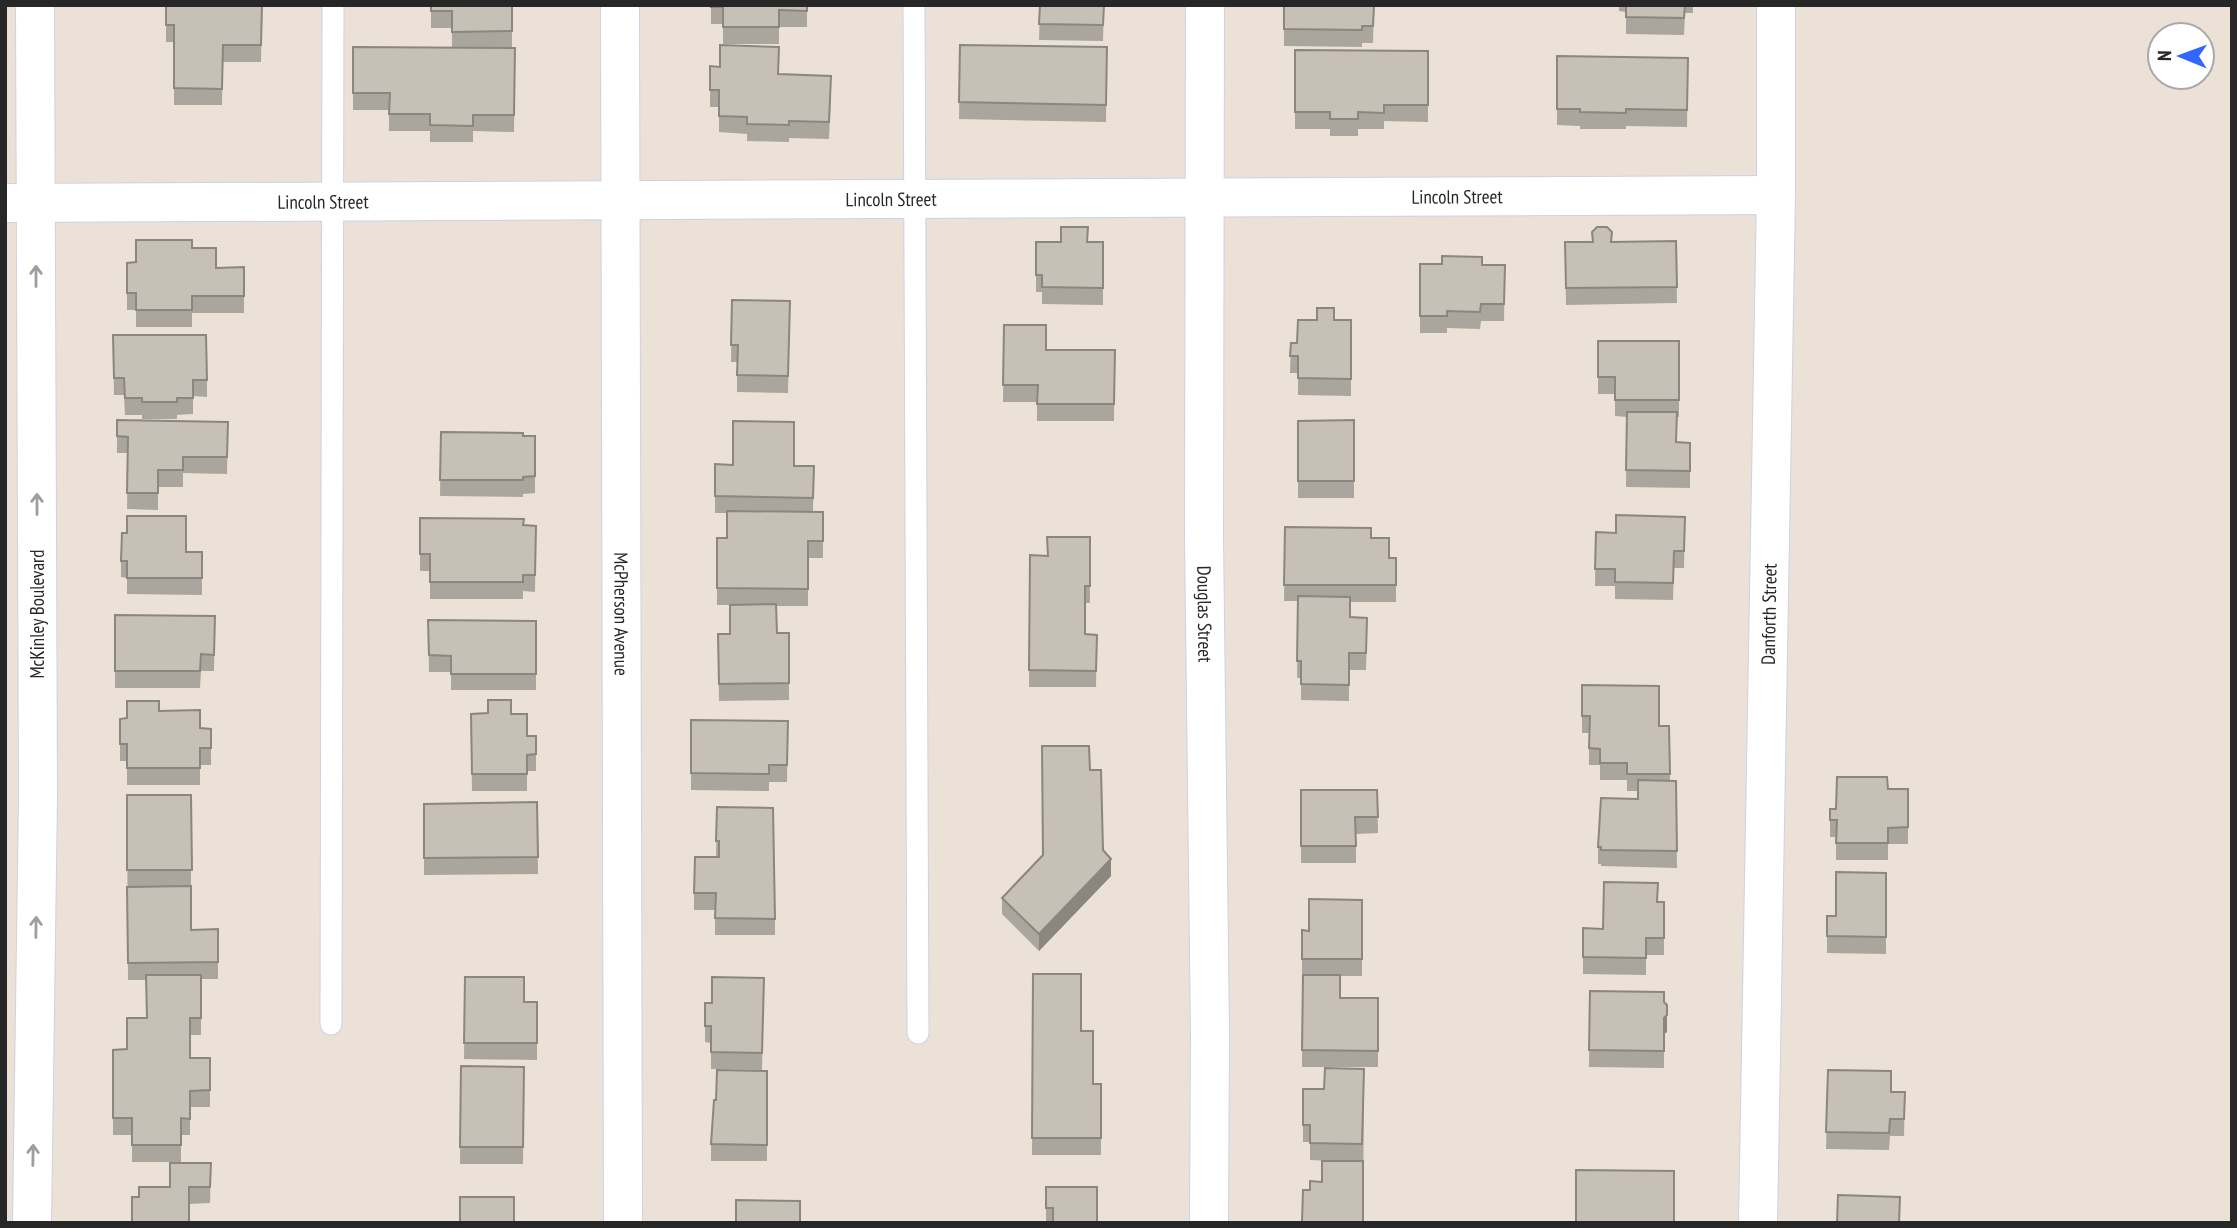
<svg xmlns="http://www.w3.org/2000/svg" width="2237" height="1228" viewBox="0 0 2237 1228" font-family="'PT Sans Narrow',sans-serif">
<rect width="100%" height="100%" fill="#ece1d7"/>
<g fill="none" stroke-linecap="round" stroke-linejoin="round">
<g stroke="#ccd2e3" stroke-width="23">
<path id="lane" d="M914,5L918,1033
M331,1024L333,5"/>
</g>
<g stroke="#ccd2e3" stroke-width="40">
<g id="street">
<path id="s1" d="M620,5L623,1223"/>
<path id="s2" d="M1205,5L1204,536L1210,1035L1209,1223"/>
<path id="s3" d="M5,203L1776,195"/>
<path d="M32,1223L38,796L35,5"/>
<path id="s4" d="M1758,1223L1776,195V5"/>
</g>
</g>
<use href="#lane" stroke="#fff" stroke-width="21"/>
<use href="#street" stroke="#fff" stroke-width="38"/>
</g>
<path fill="#aaa59d" d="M166,5H262L261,62H223L222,105H174V42H166Z
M431,5H512V48H515L514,132L473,131V142H430V131H389V110H353V47L452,48V28H431Z
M711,5H807V27H779V44H723V24H711Z
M1040,5H1104L1103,41L1039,40Z
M1284,5H1374L1373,43H1362V47L1284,46Z
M1619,5H1693V13H1685L1684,35L1626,34V12L1619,11Z
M960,45L1107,47L1106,122L959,119Z
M1295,50L1428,51V122L1384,121V129H1358V136H1330V129H1295Z
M1557,56L1688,58L1687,127L1626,126V129H1580V126L1557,125Z
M710,66L779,74L831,93L829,139L789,138V142L747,141V134L719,132V107H710Z
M1676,241L1677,303L1566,305L1565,242Z
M1036,242H1103V305L1042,304V292H1036Z
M192,248L216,268L244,267V313H192V327H136V310H127V280L136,262Z
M1420,264L1505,265L1504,321H1481L1480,329L1447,328V333H1420Z
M732,300L790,301L788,393L737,392V362H731Z
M1334,320H1351V396L1298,395V373H1290L1291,343H1297Z
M1004,325L1046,350H1115L1114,421H1037V402H1003Z
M113,335L207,380V397L193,396V414L177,415V419H142V415H125L124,395H114Z
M1598,341H1679V417H1677V442L1690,443V488L1626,487L1627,417L1615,416V394H1598Z
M117,420L228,422L227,474L183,473V487H158V510L127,509L128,453H117Z
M1354,420V498H1298V421Z
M441,432L535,436V493L523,494V497L440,496Z
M715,464L814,466L813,512H823V558H808V606H776L777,633H789V700L719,701L718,634H730V605H717V538H727V513H715Z
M1685,517L1684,568H1674L1673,600L1615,599V586H1595L1596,532L1616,533Z
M420,518L536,526L535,592L523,591V599H430V571H420Z
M1285,527L1371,538L1389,558H1396V602H1350V617L1367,635L1366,670H1349V701L1301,700V678H1297L1298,601H1284Z
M1090,537V603H1085V634L1097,635L1096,687H1029L1030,555L1047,556Z
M186,552H202V595L127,594V578L121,577V561Z
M115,615L215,616L214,671H201L200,688H115Z
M428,620L536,621V690H451V672H429Z
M1582,685L1659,726H1669L1670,780L1676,781L1677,868L1601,866V864H1598V847L1638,799V791H1627V780H1600V765H1589V733H1582Z
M159,711L200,728L211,748V765H200V785H127V761H120V735L127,718Z
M471,714H511L527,736H536V771H527V791H472Z
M691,720L788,721L787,782H769V791L691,790Z
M1090,770L1103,850L1111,876L1039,951L1002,914V898L1043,855Z
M1888,789H1908V844H1888V860H1836V837H1830V820L1836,809Z
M1301,790H1377L1378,833L1356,834V863H1301Z
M127,795H191V930L218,929V979H201V1035H190V1058H210V1107H190V1135H181V1162H132V1135H113V1050L127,1049L147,1018L146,980H128Z
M537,802L538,874L424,875V804Z
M717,807L775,919V935H715V910H694V893L716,857Z
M1886,873V954L1827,953V916H1836Z
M1362,900V976H1340V998H1378V1067H1302V930L1309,931Z
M1658,902H1664V955H1646V975L1583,974V928L1603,929Z
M1033,974L1081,1031L1093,1084H1101V1155H1032Z
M465,977L524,1002H537V1060L464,1059Z
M764,978L762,1070L711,1069V1043L705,1042V1003H712Z
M1590,991L1664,1002L1667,1005V1032L1664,1034V1068L1589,1067Z
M461,1066L524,1067L523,1164H460Z
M1364,1069L1363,1223H1302L1303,1190H1310L1322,1182L1330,1161L1310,1160V1142H1303V1089H1324Z
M1828,1070L1891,1092H1905L1904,1136H1890L1889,1150L1826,1149Z
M767,1071V1161H711V1144L716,1100Z
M211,1163L210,1203L189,1204L139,1197L170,1187Z
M1046,1187L1097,1223H1046Z"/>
<path fill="#8b867f" d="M1111,859V876L1039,951V934Z
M1667,1015V1032L1664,1034V1018Z"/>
<path fill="#c6c0b6" stroke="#8b867f" stroke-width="2" d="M166,5H262L261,45H223L222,89L174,88V25H166Z
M431,5H512V31L452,32V11H431Z
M711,5H807V11L779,10V27H723V7H711Z
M1040,5H1104L1103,25L1039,24Z
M1284,5H1374L1373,26H1362V30L1284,29Z
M1626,5H1685L1684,18L1626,17Z
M720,45L779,47L778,74L831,76L829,122L789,121V125L747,124V117L719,116V90H710V66L720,67Z
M960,45L1107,47L1106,105L959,102Z
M353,47L515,48L514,115H473V126L430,125V114H389L390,93H353Z
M1295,50L1428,51V105H1384V113L1358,112V119H1330V112H1295Z
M1557,56L1688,58L1687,110L1626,109V113L1580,112V109H1557Z
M1061,227H1088L1087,242H1103V288L1042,287V275H1036V242H1061Z
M1597,227H1607L1612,232L1611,242L1676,241L1677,287L1566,288L1565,242H1593L1592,232Z
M136,240H192V248H216V268L244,267V296H192V310H136V293H127V263L136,262Z
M1442,256L1482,257V265H1505L1504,304H1481L1480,312L1447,311V316H1420V264H1442Z
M732,300L790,301L788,376L737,375L738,345H731Z
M1317,308H1334V320H1351V379L1298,378V356H1290L1291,343H1297L1298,320H1317Z
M1004,325H1046V350H1115L1114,404H1037L1038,385H1003Z
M113,335H206L207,380H193V398H177V402H142V398H125L124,378H114Z
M1598,341H1679V400H1615V377H1598Z
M1627,412H1677L1676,442L1690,443V471L1626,470Z
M117,420L228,422L227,457H183V470H158V493H127L128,437L117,436Z
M1354,420V481H1298V421Z
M733,421L794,422V466H814L813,498L715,496V464L733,465Z
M441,432L523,433V436H535V476L523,477V480H440Z
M727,511L823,512V541H808V589L717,588V538H727Z
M1616,515L1685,517L1684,551H1674L1673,583L1615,582V569H1595L1596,532L1616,533Z
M127,516H186V552H202V578H127V561H121L122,533H127Z
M420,518L524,519L523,525L536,526L535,575H523V582H430V554H420Z
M1285,527L1371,528V538H1389V558H1396V585H1284Z
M1047,537H1090V586H1085V634L1097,635L1096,671L1029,670L1030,555L1048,556Z
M1298,596L1350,597V617L1367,618L1366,653H1349V685L1301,684V661H1297Z
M776,604L777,633H789V683L719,684L718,634H730V605Z
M115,615L215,616L214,655L201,654L200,671H115Z
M428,620L536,621V674H451V656L429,655Z
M1582,685L1659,686V726H1669L1670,774H1627V763H1600V749L1589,748L1590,716H1582Z
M488,700H511V714H527V736H536V754L527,755V774H472L471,714L488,713Z
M127,701H159V711L200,710V728L211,729V748H200V768H127V744H120V719L127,718Z
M691,720L788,721L787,765H769V774L691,773Z
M1042,746H1089L1090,770H1101L1103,850L1111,859L1039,934L1002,898L1043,855Z
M1837,777H1887L1888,789H1908V827L1888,828V843H1836L1837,820H1830V809H1836Z
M1638,780L1676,781L1677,851L1601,850V847H1598L1601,798L1638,799Z
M1301,790H1377L1378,817H1355L1356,846H1301Z
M127,795H191L192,870H127Z
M537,802L538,857L424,858V804Z
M717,807L773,808L775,919L715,918L716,893H694L695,857H719V841H716Z
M1836,872L1886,873V937L1827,936V916H1836Z
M1604,882L1658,883L1657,902H1664V938H1646V958L1583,957V928L1603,929Z
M191,886V930L218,929V962L128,963L127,887Z
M1309,899L1362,900V959H1302V930L1309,931Z
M1033,974H1081V1031H1093V1084H1101V1138H1032Z
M146,975H201V1018H190V1058H210V1090L190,1091V1119L181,1118V1145H132V1118H113V1050L127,1049V1018H147Z
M1303,975H1340V998H1378V1051L1302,1050Z
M465,977H524V1002H537V1043H464Z
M712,977L764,978L762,1053L711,1052V1026H705V1003H712Z
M1590,991L1664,992V1002L1667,1005V1015L1664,1018V1051L1589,1050Z
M461,1066L524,1067L523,1147H460Z
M1325,1068L1364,1069L1362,1144L1310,1143V1125H1303V1089H1324Z
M717,1070L767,1071V1145L711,1144L714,1100H716Z
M1828,1070L1891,1071V1092H1905L1904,1119H1890L1889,1133L1826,1132Z
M1322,1161H1363V1223L1302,1222L1303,1190H1310V1181L1322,1182Z
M170,1163H211L210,1187H189V1223H132V1197H139V1187H170Z
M1576,1170L1674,1171V1223H1576Z
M1046,1187H1097V1223H1053V1208H1046Z
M1838,1195L1900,1197L1899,1223H1837Z
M460,1197H514V1223H460Z
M736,1200L800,1201V1223H736Z"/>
<defs><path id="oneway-shaft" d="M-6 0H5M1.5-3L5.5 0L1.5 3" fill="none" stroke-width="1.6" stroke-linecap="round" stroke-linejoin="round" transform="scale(1.75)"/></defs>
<g stroke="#9e9e9e">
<use href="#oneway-shaft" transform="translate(36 276) rotate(-90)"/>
<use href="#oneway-shaft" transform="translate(37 504) rotate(-90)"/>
<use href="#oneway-shaft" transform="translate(36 927) rotate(-89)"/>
<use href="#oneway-shaft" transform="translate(33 1155) rotate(-89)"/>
</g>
<g text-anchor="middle" stroke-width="6" stroke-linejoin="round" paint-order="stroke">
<g font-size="19" fill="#272727" stroke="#fff">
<text dy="7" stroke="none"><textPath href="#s3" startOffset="1452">Lincoln Street</textPath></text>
<text dy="7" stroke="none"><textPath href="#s3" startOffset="886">Lincoln Street</textPath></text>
<text dy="7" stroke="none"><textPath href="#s3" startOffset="318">Lincoln Street</textPath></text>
<text transform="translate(37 614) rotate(-90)" y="7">McKinley Boulevard</text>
<text dy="7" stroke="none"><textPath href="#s1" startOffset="609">McPherson Avenue</textPath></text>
<text dy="7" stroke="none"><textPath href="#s2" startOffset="609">Douglas Street</textPath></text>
<text dy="7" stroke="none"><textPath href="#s4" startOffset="609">Danforth Street</textPath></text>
</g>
</g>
<rect width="2237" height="1228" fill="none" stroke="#272727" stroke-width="14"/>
<g transform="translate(2181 56) rotate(271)"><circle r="33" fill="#ffffff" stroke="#a9a9a9" stroke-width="2"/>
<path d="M0-5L12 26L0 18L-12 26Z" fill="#3166ff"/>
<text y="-10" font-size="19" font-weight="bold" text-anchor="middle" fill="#272727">N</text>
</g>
</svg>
